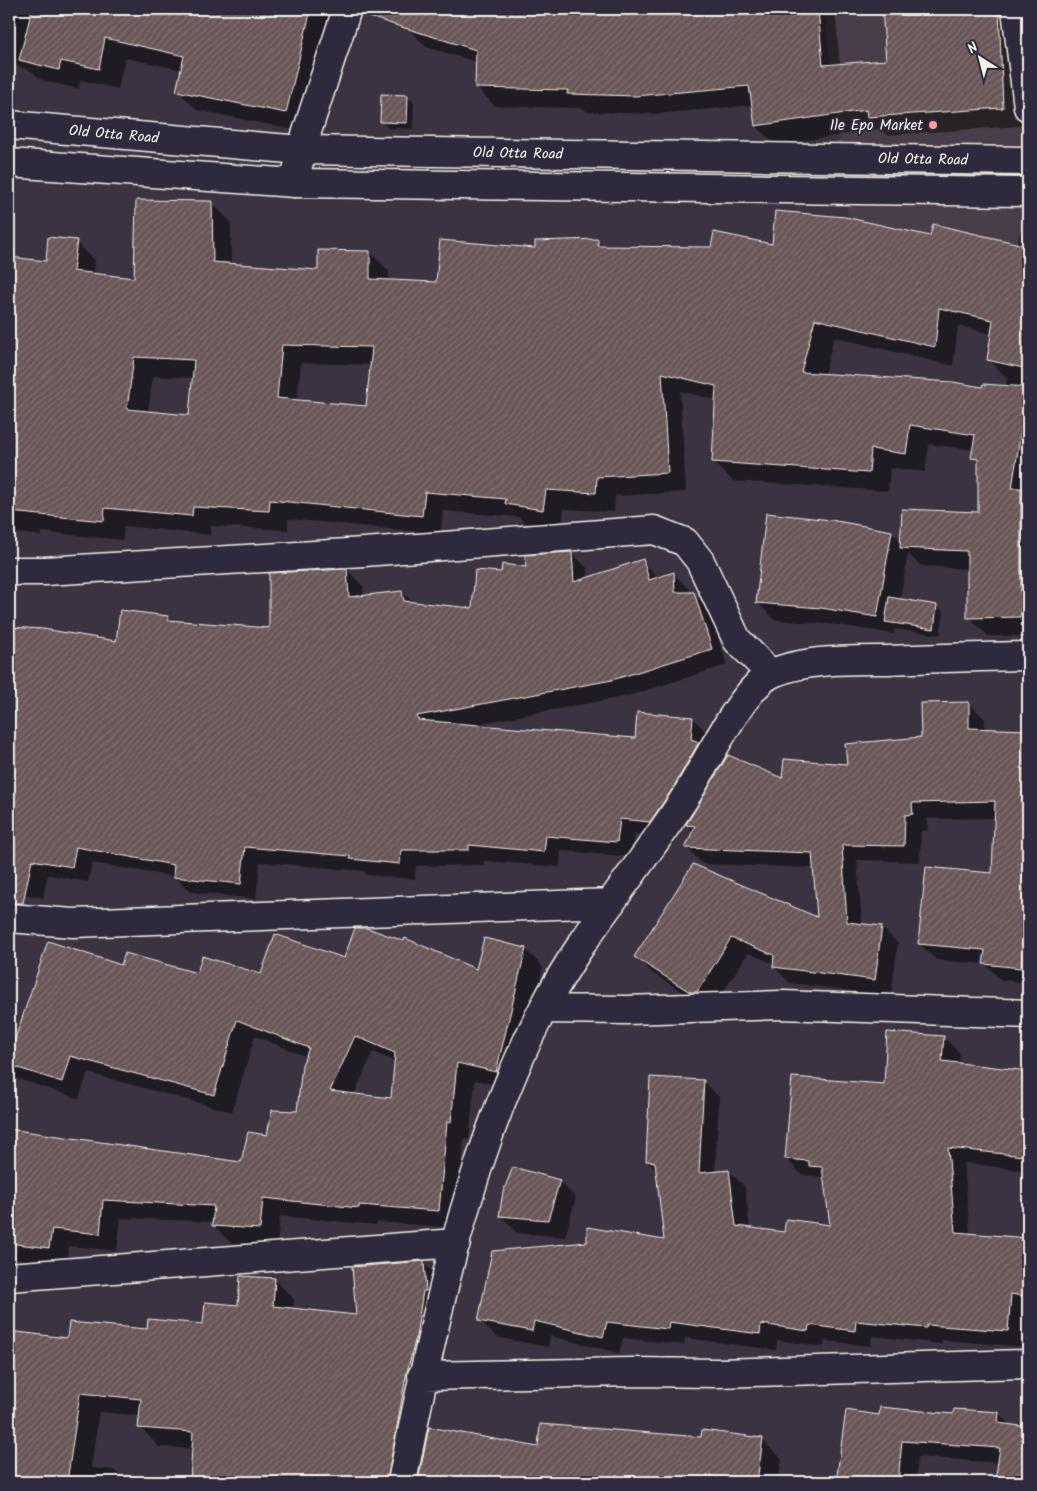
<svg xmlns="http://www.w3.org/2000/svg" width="1037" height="1491" viewBox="0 0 1037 1491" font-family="Kalam,sans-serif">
<defs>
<pattern id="building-hatch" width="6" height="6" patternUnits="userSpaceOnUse" patternTransform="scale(1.25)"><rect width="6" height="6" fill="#6a5758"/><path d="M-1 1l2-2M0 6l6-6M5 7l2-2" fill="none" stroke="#807070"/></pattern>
</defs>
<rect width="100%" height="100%" fill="#3b3342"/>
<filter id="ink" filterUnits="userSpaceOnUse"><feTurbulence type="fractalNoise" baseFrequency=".02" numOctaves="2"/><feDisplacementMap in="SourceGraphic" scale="10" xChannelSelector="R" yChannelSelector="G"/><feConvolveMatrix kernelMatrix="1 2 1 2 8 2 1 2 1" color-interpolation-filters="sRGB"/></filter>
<g filter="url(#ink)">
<path fill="#493e49" d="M824,9H1028V242L852,246Z"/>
<path fill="#0007" fill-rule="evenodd" d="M9,9H335L305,132L197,110L177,90L182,70L125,58L118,89L81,80L78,89L41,80L33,72L9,63Z
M414,9H835L840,65L887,61L883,9H1016L1021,126L887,135L880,129L775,145L756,126L754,105L656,114L587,112L583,108L495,106L476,87L477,62L426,47L408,28Z
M407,96L414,103L413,129L388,128L381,121Z
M212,203L231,222V265L319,271L370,252L389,271V281L437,284L537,249L597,240L604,247L712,248L931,238L1017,245L1020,231L1028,232V636H988L969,617L968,569L921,566L908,554L900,600L937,606L944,613L940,635L895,629L894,634L839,625L775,620L757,602L892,532L902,542L979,514V463L973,457L974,450L929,444L925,472L890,468L888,491L733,481L713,462L716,400L680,391L686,492L615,496L614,512L564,509L562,528L525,523L519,517L443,511L441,534L288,519V530L211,526L210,535L124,526L123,540L42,532L41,536L9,532V224L15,230L12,258L47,262L76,242L95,261L94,274L135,279ZM958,326L992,334L988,359L1007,378L1006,387L983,388L824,375L834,337L953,366ZM301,363L371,365L367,408L297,401ZM153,376L193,378L190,417L148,412ZM920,547L973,550V552L920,550Z
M572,553L588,569V578L642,560L659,578L673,573L689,589V593H693L709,609L727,665L628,696L471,725L636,739L693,718L708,734L666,837L635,834L633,857L561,851L560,867L484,861V865L416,866L415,879L367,875L364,871L260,862L256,899L190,892L175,877L92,863L88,882L48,875L43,898L9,891V628L43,631L118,642L168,617L173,622L270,630L347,570L363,586L364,597L402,592L413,603L473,609L502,573L527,569Z
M969,703L985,719V729L1028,731V983L1001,980L985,964L936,960L919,943L993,874L996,818L927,819L928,830L921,831L920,862L857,860L862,925L881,927L898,943L891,996L790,983L774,967V964L748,953L713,1008H708L652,973L636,957L818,919L815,868L703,864L687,848L694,832L687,825L784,779L848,766L922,738Z
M525,949L543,967L513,1089L475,1080L469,1140L464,1139L457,1228L377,1222L376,1225L280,1216L277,1247L231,1243L213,1225L214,1222L121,1218L117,1251L69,1246L66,1265L9,1258V1130L242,1163L268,1136L298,1113L307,1057L255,1036L232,1112L88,1073L79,1099L9,1076V1037L16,1039L122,967L198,975L262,976L345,960L477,971ZM373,1052L396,1062L392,1099L354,1095Z
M943,1037L960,1053L959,1064L1028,1072V1171L964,1163L970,1234L1028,1239V1310L1024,1347L942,1340V1344L872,1336L871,1346L825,1341L824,1347L777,1340L776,1350L685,1338L684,1345L623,1338L619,1353L550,1336L548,1347L496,1337L480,1321L665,1242L657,1171L647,1161L703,1081L719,1097L715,1173L729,1171L745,1187L750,1229L785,1234L831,1226L825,1181L821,1177L802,1175L786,1159L885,1085Z
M559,1181L576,1198L565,1237L517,1233L500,1215Z
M423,1262L443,1282L409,1482H191L193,1449L159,1447L140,1427L141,1416L99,1412L91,1468L114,1470L126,1482H9V1332L68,1340L204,1325L239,1306L274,1279L294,1299L293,1310L357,1316Z
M847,1411L880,1416L998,1413L1011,1426L1028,1428V1482H996L999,1463L918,1457L916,1482H837Z
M430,1429L539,1449L702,1439L762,1440L782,1459L778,1482H418Z"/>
<path fill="url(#building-hatch)" stroke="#f4f1e8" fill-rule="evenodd" d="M32,9H311L286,113L176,91L184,56L105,38L99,69L61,61L59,70L19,60Z
M364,9H818L823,65L886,60L882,9H999L1003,108L867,117L866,110L755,126L749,86L636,96L567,94L568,90L475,88L476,50L363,15Z
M381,94L408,95L407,123L380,122Z
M136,200L212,201L213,262L318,270V250L370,251V279L436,282L440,240L535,248V241L598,239V246L711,247L714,232L772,244L775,211L845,217L930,236L933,224L1028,246V369L987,360L993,320L939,308L935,347L815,319L801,372L953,382L982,387L983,384L1028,387L1012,488H1021V617L967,618V551L900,548L902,509L978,512V459L971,458L975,435L910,425L906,454L871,449L869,473L712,462L716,386L662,373L668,473L597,477L596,493L546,490L543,510L505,504L506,499L425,492L422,516L270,500L269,511L193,507L192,516L105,508L104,521L9,512V257L46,261L48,237L77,240L73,271L134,278ZM282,345L372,347L366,406L277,398ZM134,357L194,360L189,415L127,409Z
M766,513L831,520L892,531L877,617L821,608L756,603Z
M572,552L574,582L643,559L649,580L674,572L675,592H694L712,649L612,680L417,716L418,720L635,738L637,712L693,717L691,739L699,742L673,788L650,822L620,819L617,842L546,836L544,852L469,845V850H401L400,864L350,859V856L245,847L241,884L173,877L174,865L76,847L72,867L32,860L23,903H9V627L43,629L116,641L120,610L168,616V620L269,628V573L347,569L349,597L402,591L404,601L472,608L475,570L501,572L502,564L526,567L525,555Z
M889,597L937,605L934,629L885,622Z
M969,702V728L1028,730V904L1021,968L983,964L985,950L918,944L926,867L992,873L995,801L912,803L913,814L905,815L904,846L842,845L847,922L882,926L875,980L773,967L774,955L731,938L697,992H690L634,957L693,864L817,917L812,853L685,848L695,826L686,825L728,755L782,778L784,759L847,764L845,744L921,737L920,703Z
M355,928H367L404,941L405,938L476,969L484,938L526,948L496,1072L457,1063L451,1122H447L439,1211L359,1205V1208L263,1198L260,1229L212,1226L214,1206L103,1200L100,1234L52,1229L49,1248L9,1243V1129L241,1162L248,1132L267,1135L272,1110L297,1111L302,1065L309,1048L237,1020L214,1095L70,1056L62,1082L9,1065V1057L48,941L121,965L125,953L197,973L202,956L261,974L275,934L344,958ZM355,1036L395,1053L391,1098L330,1091Z
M887,1032L944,1036L942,1061L1028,1071V1114L1023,1156L948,1148L955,1232L1028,1238V1297L1011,1294L1008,1331L927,1325L926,1328L856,1321L855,1331L809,1325L808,1331L761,1324L760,1334L669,1322L668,1329L607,1322L603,1337L534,1321L532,1331L478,1321L492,1251L587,1242V1227L664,1240L655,1162L646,1161L650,1077L704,1080L699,1173L729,1170L736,1226L784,1232L786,1219L830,1225L822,1167L809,1166V1161L785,1159L792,1077L884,1084Z
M513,1167L560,1180L548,1220L499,1216L503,1192Z
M424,1261L426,1291H423L416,1337L406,1376L387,1482H190L193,1432L138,1428L141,1399L80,1393L67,1482H9V1331L67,1338L69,1322L147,1329L148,1319L203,1324L205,1302L238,1305L240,1276L275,1278L273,1306L356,1315L352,1267Z
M880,1407L953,1414L954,1409L999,1412L998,1423L1028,1427V1482H995L1000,1448L902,1441L898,1482H836L846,1410L879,1415Z
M540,1424L701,1437L702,1430L763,1438L757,1482H418L429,1427L538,1447Z"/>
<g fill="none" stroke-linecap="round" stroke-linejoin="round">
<g stroke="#f4f1e8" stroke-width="31">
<path id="minor" d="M1016,9L1028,107
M295,183L301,150L347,9
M9,571H45L364,552L654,530L685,542L700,561L737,640L771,674
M9,918L73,923L611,903
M543,1009L626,1010L782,1005L1028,1014
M9,1277L456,1243
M422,1376L630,1372L717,1373L1028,1364
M402,1482C433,1323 468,1154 543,1009C582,933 640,868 686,796C705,766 743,686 773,673C805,659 853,660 888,660C935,658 982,657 1028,656"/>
</g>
<g stroke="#f4f1e8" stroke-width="31">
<path id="major" d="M9,125L301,150L1028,161
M9,163L295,183L1028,192"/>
</g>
<use href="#minor" stroke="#2f2a3d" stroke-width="28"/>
<use href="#major" stroke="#2f2a3d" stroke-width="28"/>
</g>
</g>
<circle fill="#ff9aa2" stroke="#2f2a3d" stroke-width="2" cx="933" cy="125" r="5"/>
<g text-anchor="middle" stroke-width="4" stroke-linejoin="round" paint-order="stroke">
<g font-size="15" fill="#f4f1e8" stroke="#2f2a3d" text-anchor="end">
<text x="923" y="130">Ile Epo Market</text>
</g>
<g font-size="15" fill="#f4f1e8" stroke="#2f2a3d">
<text transform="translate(114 134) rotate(5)" y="5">Old Otta Road</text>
<text transform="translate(518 153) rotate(1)" y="5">Old Otta Road</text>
<text transform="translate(923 159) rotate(1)" y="5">Old Otta Road</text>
</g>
</g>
<rect width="1037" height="1491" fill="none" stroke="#2f2a3d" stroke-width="30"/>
<rect x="15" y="15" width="1007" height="1461" fill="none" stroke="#f4f1e8" stroke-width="2" filter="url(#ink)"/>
<g transform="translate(980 58) rotate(324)" stroke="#2f2a3d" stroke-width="4" paint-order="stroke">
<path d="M0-4L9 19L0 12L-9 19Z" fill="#f4f1e8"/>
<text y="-8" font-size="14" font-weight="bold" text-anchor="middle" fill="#f4f1e8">N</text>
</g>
</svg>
